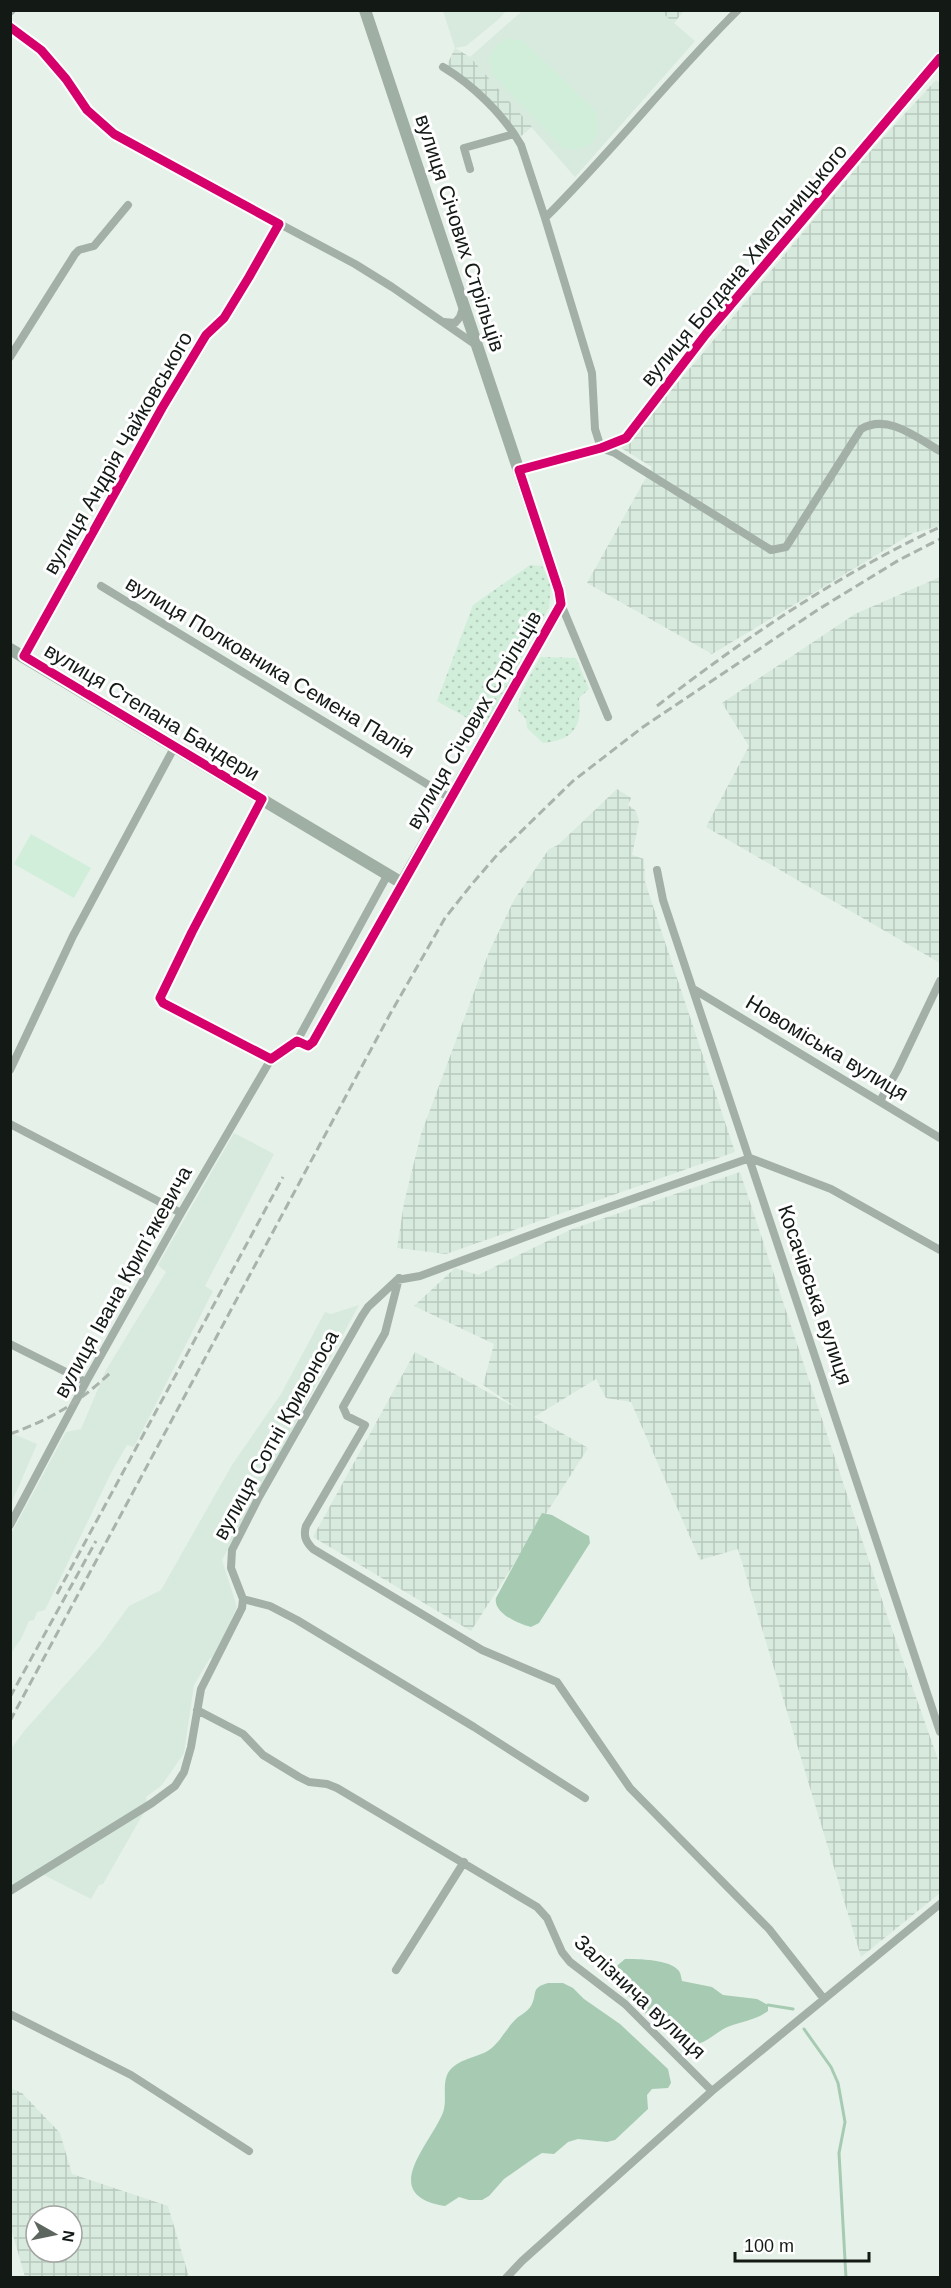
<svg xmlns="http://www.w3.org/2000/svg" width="951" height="2288" viewBox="0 0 951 2288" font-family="Helvetica,sans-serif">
<defs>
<pattern id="industrial-grid" width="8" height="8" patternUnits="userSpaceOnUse" patternTransform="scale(1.5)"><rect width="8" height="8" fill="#d7eadd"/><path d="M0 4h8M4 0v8" fill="none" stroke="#b8c8bd"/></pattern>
<pattern id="park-dots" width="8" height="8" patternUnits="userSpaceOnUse" patternTransform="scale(1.5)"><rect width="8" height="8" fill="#d1eeda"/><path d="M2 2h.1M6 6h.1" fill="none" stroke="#b3ccba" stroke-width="1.8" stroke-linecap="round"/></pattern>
</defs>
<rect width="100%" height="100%" fill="#e6f1e9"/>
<path fill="#d7eadd" d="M443,11V10L506,11L499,19L466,46L455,48Z
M522,11H660L695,41L575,177L470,57Z
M234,1133L274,1154L205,1286L213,1291L134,1447L127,1445L111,1473L45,1610L37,1612L34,1620L29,1621L21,1639L11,1653V1534L66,1432L81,1429L106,1370L166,1272L158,1265Z
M359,1305L222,1560L237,1607L213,1659L210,1658L194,1685L184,1753L162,1785L146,1797L147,1807L103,1884L99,1885L91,1899L44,1875L11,1891L10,1750L25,1730L100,1646L129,1606L161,1590L232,1465L281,1394L325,1312L331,1314Z
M11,1433L37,1444L11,1504Z"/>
<path fill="url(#industrial-grid)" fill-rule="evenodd" d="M660,11H684L674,23Z
M455,48L470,57L532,127L521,136L447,65Z
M936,80L940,83V526L913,533L712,654L587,583L652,467L621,448L698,359L868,154Z
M940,577V963L706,827L749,746L722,703L855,614Z
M617,789L631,798L628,805L636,811L639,822L632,855L644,859L645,882L735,1152L446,1254L397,1248L404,1203L421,1134L489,952L514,900L549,849L558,845Z
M740,1172L888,1618L940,1765V1893L861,1957L738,1549L700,1560L631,1402L606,1398L596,1379L534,1417L588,1448L471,1631L313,1537L415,1352L520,1410L483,1385L494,1344L414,1306L455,1268L478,1275L572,1229Z
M10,2088L22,2093L60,2133L72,2174L168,2206L189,2277H25L11,2228ZM36,2216H72V2252H36Z"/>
<path fill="#d1eeda" d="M506,38L523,41L595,110C605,136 591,153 563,148L493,75L489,60L495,47Z
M31,834L91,868L74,898L14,864Z"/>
<path fill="url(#park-dots)" d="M530,565L542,566L551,583L549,607L485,728L437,701L473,605Z
M540,657L576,658L589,689L579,698C582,728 573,740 543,743L527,728L526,719L518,710V703L523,689Z"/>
<path fill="#a6cbb2" d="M542,1513L552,1515L585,1534L589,1536L590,1543L539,1623L531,1627C519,1624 493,1613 496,1598Z
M625,1959C638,1959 670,1959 679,1971C681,1974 681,1977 682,1981L712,1987L723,1995L757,1999L768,2005V2011C756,2020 743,2021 730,2026C718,2030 710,2041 697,2044C675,2049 645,2012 631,1998C625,1992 617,1986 610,1980L612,1970Z
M548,1983H563L573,1988L584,1999L620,2024L668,2069L671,2083L668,2088L652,2089L647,2095L648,2109L615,2140L607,2142L578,2139L568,2142L554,2154L542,2153L534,2158L504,2179L489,2196L482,2200H469L459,2197L445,2206C379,2195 427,2148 442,2115C448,2102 442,2088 447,2075C454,2060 474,2058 486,2052C500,2044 505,2029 517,2018C521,2015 528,2011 531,2006C538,1993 530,1988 548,1983Z"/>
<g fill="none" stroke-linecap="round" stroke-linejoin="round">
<path stroke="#a6cbb2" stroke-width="3" d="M768,2005L793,2009
M804,2029L831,2067L838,2083L845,2122L839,2153L846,2278"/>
<path stroke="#a3b0a7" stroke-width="8" d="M738,10C670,77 612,152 545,218L592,373L595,429L601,448L615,453L771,550L786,547L861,429C888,413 917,438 940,451
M10,12L12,10
M10,27L41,50L66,79L87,110L126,142L355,264L392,287L476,345
M443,67C473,85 503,114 521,145L545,218
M470,169L464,148L514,134
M444,322L455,323L460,317L463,308
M10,357L75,254L79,250L94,246L128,205
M519,470L601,448L626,438L706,334L940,58
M101,586L450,798
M561,604L608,717
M24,656L162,408L206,335L224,318L249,277L279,224
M657,870L663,900L940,1732
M695,990L940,1138
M297,1041L308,1046L313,1042L402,883
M10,1070L73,936L175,746
M880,1101L898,1069L940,981
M10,1124L181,1213
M750,1158L831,1189L940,1250
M399,1278L385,1333L343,1407L347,1416L365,1425L306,1526C303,1536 306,1542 313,1549L482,1650L557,1682L630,1788L769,1929L824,1999
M10,1344L86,1382
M10,1525L86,1382L181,1213L271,1059L297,1041L388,874
M243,1599L270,1606L297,1620L474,1727L585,1798
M197,1710L243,1734L263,1755L299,1777L309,1782L327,1784L337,1788L537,1907L547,1918L562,1952L570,1962L625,2004L712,2091
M10,1891L152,1803L175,1786L184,1772L191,1747L201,1689L242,1608L243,1599L231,1568L232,1550L259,1497L362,1316L368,1307L397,1280L420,1276L563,1223L750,1158
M396,1970L464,1862
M10,2014L131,2075L249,2151
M506,2278L522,2261L712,2091L940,1904"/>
<path stroke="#a0afa4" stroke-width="12" d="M10,649L402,883L561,604L559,591L365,10"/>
<path stroke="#a9b3ac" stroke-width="3" stroke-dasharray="9 4.5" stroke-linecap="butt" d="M657,706C745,638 839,574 940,527
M10,1434C51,1419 79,1403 111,1372
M57,1594L283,1177
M10,1697L96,1541
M10,1721L389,1016L445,918L472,884L497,855L573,781L643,727L819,609L899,560L940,539"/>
<g stroke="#fff" stroke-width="13">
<path id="cycleway" d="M10,27L41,50L66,79L87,110L114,134L279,224L249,277L224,318L206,335L162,408L24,656L262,799L192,932L160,998L163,1003L271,1059L297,1041L308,1046L313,1042L561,604L559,591L519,470L601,448L626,438L706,334L940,58"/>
</g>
<use href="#cycleway" stroke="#d6006c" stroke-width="9"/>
</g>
<g text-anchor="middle" stroke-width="6" stroke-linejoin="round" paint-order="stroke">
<g font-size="21" fill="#131a15" stroke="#fff">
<text transform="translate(460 233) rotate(72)" y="7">вулиця Січових Стрільців</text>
<text transform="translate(744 265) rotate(-50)" y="7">вулиця Богдана Хмельницького</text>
<text transform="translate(118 453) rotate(-60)" y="7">вулиця Андрія Чайковського</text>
<text transform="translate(270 667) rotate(31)" y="7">вулиця Полковника Семена Палія</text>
<text transform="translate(152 712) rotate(31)" y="7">вулиця Степана Бандери</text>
<text transform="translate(474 720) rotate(-60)" y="7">вулиця Січових Стрільців</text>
<text transform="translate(827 1048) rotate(31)" y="7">Новоміська вулиця</text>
<text transform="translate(123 1282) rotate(-61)" y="7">вулиця Івана Крипʼякевича</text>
<text transform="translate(815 1295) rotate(71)" y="7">Косачівська вулиця</text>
<text transform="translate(276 1435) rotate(-61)" y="7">вулиця Сотні Кривоноса</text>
<text transform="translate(640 1997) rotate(43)" y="7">Залізнича вулиця</text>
</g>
</g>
<rect width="951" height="2288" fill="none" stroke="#131a15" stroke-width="24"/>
<g transform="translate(54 2234) rotate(99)"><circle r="28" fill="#ffffff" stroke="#a1a3a1" stroke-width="1.5"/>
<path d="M0-4.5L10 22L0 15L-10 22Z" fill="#5d655f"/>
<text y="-9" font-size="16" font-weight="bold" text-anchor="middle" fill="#131a15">N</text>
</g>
<path d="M735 2252v9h134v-9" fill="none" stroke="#131a15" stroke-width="3"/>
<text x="744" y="2252" font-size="18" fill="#131a15" stroke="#ffffff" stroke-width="4.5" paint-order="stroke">100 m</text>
</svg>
